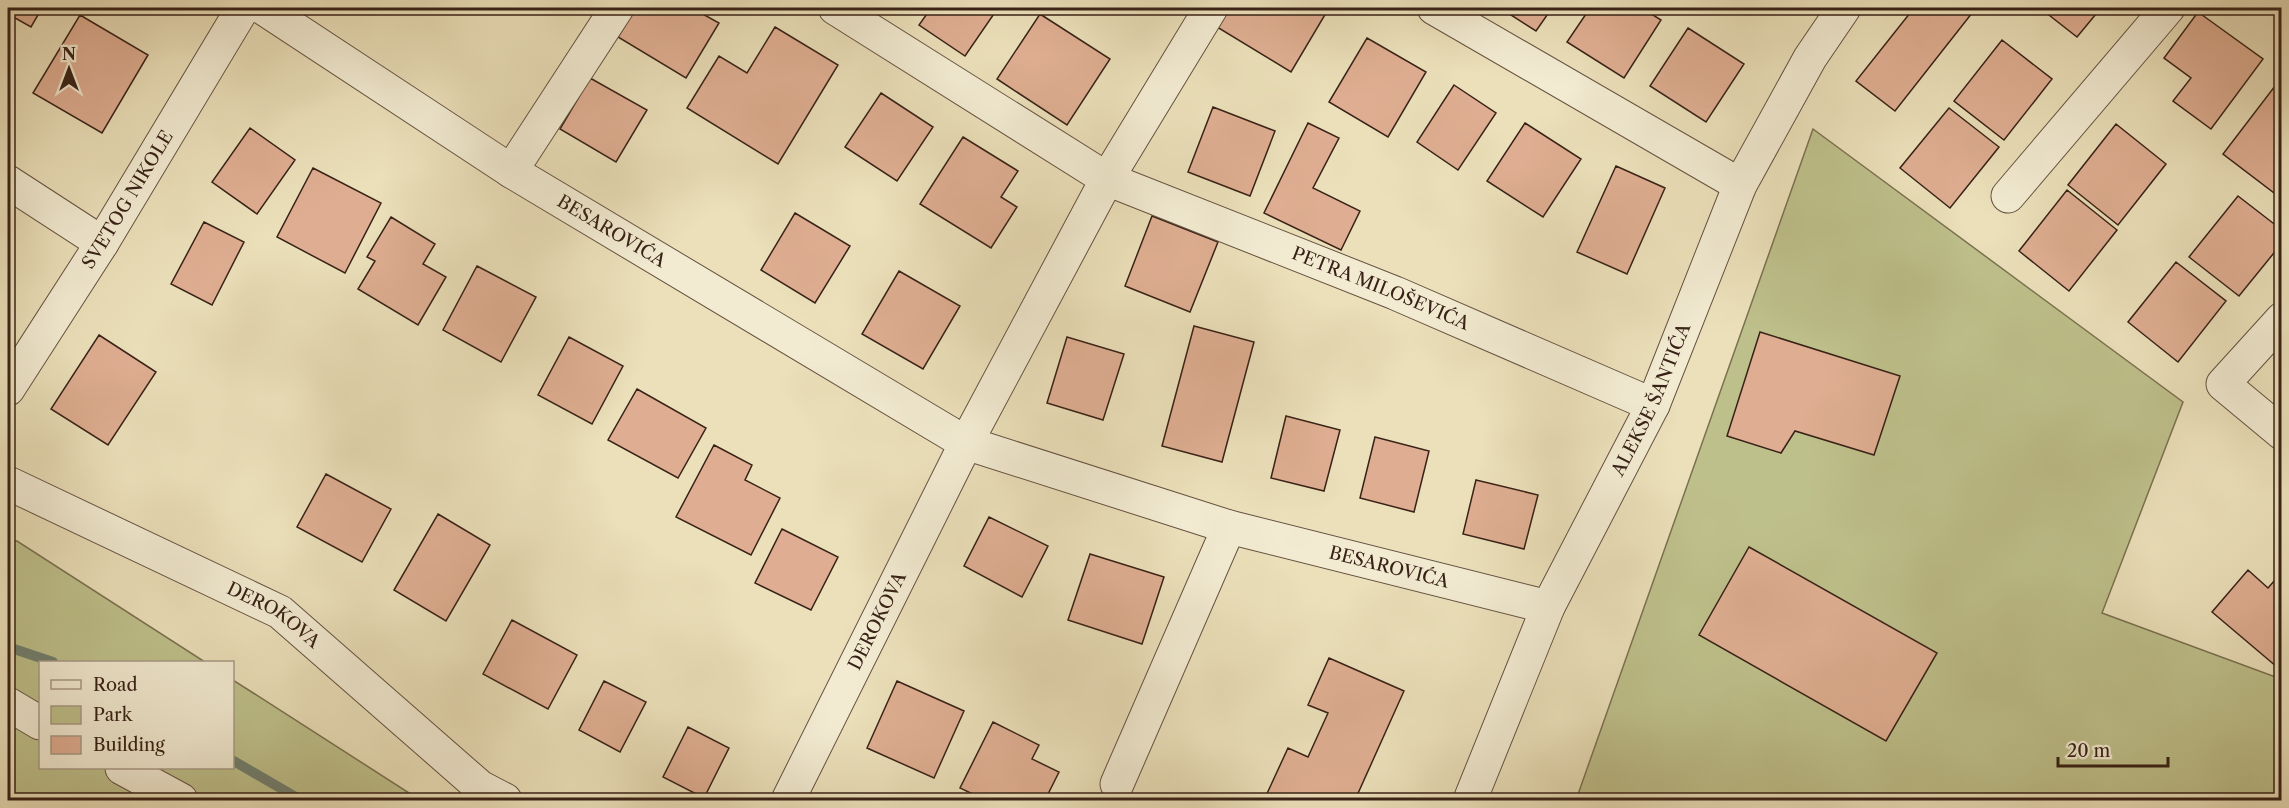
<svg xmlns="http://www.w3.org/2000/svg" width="2289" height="808" viewBox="0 0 2289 808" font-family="'Libre Caslon Text',serif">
<rect width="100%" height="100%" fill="#ebe0ba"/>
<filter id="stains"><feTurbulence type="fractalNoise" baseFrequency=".00333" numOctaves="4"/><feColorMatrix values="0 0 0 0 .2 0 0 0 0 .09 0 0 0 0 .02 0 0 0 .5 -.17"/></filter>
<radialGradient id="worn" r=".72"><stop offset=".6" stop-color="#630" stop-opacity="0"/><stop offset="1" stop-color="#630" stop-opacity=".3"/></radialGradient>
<path fill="#bec08b" stroke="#7b7151" stroke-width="1.5" d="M1813,129L2183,402L2102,613L2281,679V800H1576Z
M8,540L17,541L205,662H40V768H232L233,680L420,800H8Z"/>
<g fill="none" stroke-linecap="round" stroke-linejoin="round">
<path stroke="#72806f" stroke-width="10" d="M8,647L53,662
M232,760L301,800"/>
</g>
<path fill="#dfae92" stroke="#382217" stroke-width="1.5" d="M8,8H42L31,27L8,14Z
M635,8H692L719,23L686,78L618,37Z
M931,8H998L965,56L919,25Z
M1229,8H1317L1326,13L1291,72L1217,27Z
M1500,8H1552L1536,31Z
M1590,8H1642L1661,20L1624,78L1567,42Z
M1914,8H1976L1895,111L1856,81Z
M2040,8H2101L2077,37Z
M2198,12L2263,59L2211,129L2173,101L2191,78L2164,58Z
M1040,14L1110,59L1067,125L997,79Z
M80,15L148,55L102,133L33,93Z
M775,27L838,65L778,164L687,108L719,56L747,73Z
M1688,28L1744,64L1706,122L1650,86Z
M1367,38L1426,72L1388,137L1329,102Z
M2002,40L2052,79L2004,140L1954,101Z
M590,78L647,110L616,162L560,129Z
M1454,85L1496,113L1458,170L1417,142Z
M2275,86L2282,91V199L2223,154Z
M881,93L933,127L897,181L845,147Z
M1213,107L1275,131L1250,196L1188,172Z
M1949,108L1999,147L1950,208L1900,168Z
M1308,123L1339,138L1313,188L1360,211L1341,250L1264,213Z
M1525,123L1581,159L1543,217L1487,181Z
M2116,124L2166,164L2118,225L2068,185Z
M250,128L295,160L257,214L212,182Z
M963,137L1018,171L1001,197L1017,207L991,248L920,204Z
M1616,166L1665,188L1627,274L1577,252Z
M313,168L381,203L345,273L277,237Z
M2067,190L2117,230L2069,291L2019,251Z
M2238,196L2282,230V243L2239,296L2189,257Z
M795,213L850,246L815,303L761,270Z
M1152,216L1218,242L1190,312L1125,286Z
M391,217L435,244L423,264L446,277L418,325L358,289L375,261L367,257Z
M204,222L244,242L212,305L171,284Z
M2176,262L2226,301L2178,362L2128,322Z
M477,266L536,297L501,362L443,330Z
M899,271L960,306L923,369L862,334Z
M1194,326L1254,342L1222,462L1162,446Z
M1760,332L1900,376L1874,455L1795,431L1781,453L1727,436Z
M99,335L156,372L108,445L51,409Z
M569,337L623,366L592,424L538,395Z
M1067,337L1124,354L1103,420L1047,403Z
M637,389L706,428L678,478L608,440Z
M1286,416L1340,430L1324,491L1271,478Z
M1375,437L1429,451L1414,512L1360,498Z
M714,445L752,465L745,480L780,498L751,555L676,517Z
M326,474L391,509L362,562L297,527Z
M1476,480L1538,495L1524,549L1463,534Z
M438,514L490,545L446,621L394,590Z
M989,517L1048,546L1022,597L964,566Z
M782,529L838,557L811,610L755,583Z
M1749,547L1937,653L1886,741L1699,635Z
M1090,554L1164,577L1142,644L1068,620Z
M2248,570L2268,588L2282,572V661L2277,667L2212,612Z
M512,620L577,655L548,709L483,674Z
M1329,658L1404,691L1355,800H1264L1288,748L1308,757L1328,713L1308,705Z
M604,681L646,702L620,752L579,730Z
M897,681L964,711L934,778L867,748Z
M993,722L1039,745L1032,759L1059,772L1045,800H985L960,788Z
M688,727L729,748L704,798L663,777Z"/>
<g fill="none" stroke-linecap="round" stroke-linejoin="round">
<g stroke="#655240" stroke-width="35">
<g id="street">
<path id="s1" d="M263,8L511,171L966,443L1229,527L1548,607"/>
<path id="s2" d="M835,8L1107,179L1395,293L1653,405"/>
<path d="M1434,8L1740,185"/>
<path d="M511,171L617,8"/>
<path d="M8,182L102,243"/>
<path d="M2008,196L2168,8"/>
<path d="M2282,319L2223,384L2282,433"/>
<path id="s3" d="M8,389L102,243L243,8"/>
<path id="s4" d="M8,483L280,612L480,787L505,800"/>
<path d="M8,704L40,723"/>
<path d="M122,768L181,800"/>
<path d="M1117,784L1229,527"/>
<path id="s5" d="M788,800L966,443L1107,179L1211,8"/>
<path id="s6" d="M1470,800L1548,607L1653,405L1740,185L1810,58L1844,8"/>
</g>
</g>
<use href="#street" stroke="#f2ebd2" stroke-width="33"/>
</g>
<g text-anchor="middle" stroke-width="6" stroke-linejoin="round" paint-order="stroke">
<g font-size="18" fill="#382217" stroke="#f2ebd2">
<text dy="6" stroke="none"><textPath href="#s3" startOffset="224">SVETOG NIKOLE</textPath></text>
<text dy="6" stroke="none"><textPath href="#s1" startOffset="414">BESAROVIĆA</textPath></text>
<text dy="6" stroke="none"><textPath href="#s2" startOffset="616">PETRA MILOŠEVIĆA</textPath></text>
<text dy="6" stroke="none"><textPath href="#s6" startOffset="440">ALEKSE ŠANTIĆA</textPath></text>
<text dy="6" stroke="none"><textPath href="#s1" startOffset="1268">BESAROVIĆA</textPath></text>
<text dy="6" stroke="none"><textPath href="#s4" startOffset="297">DEROKOVA</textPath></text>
<text dy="6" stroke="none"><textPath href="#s5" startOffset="200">DEROKOVA</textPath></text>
</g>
</g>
<rect width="2289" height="808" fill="none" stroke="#ebe0ba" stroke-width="30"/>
<rect x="9" y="9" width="2271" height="790" fill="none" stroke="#382217" stroke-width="3"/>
<rect x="15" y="15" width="2259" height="778" fill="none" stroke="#382217" stroke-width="1.5"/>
<rect x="39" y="661" width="195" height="108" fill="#f2ebd2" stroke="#a89b87" stroke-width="1.5"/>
<rect x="51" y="680" width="30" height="9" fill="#f2ebd2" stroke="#a89b87" stroke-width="1.5"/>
<text x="93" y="691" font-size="18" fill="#382217">Road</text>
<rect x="51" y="706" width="30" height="18" fill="#bec08b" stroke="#a89b87" stroke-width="1.5"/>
<text x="93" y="721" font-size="18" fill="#382217">Park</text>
<rect x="51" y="736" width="30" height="18" fill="#dfae92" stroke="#a89b87" stroke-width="1.5"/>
<text x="93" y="751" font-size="18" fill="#382217">Building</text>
<g transform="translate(69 69)" stroke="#f2ebd2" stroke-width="4.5" paint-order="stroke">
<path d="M0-4.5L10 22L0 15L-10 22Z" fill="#382217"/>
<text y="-9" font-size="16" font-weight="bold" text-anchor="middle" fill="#382217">N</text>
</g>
<path d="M2058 757v9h110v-9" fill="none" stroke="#382217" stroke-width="3"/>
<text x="2067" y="757" font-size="18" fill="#382217" stroke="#f2ebd2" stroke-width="4.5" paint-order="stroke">20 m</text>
<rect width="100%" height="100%" filter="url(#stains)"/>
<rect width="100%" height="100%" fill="url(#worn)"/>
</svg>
